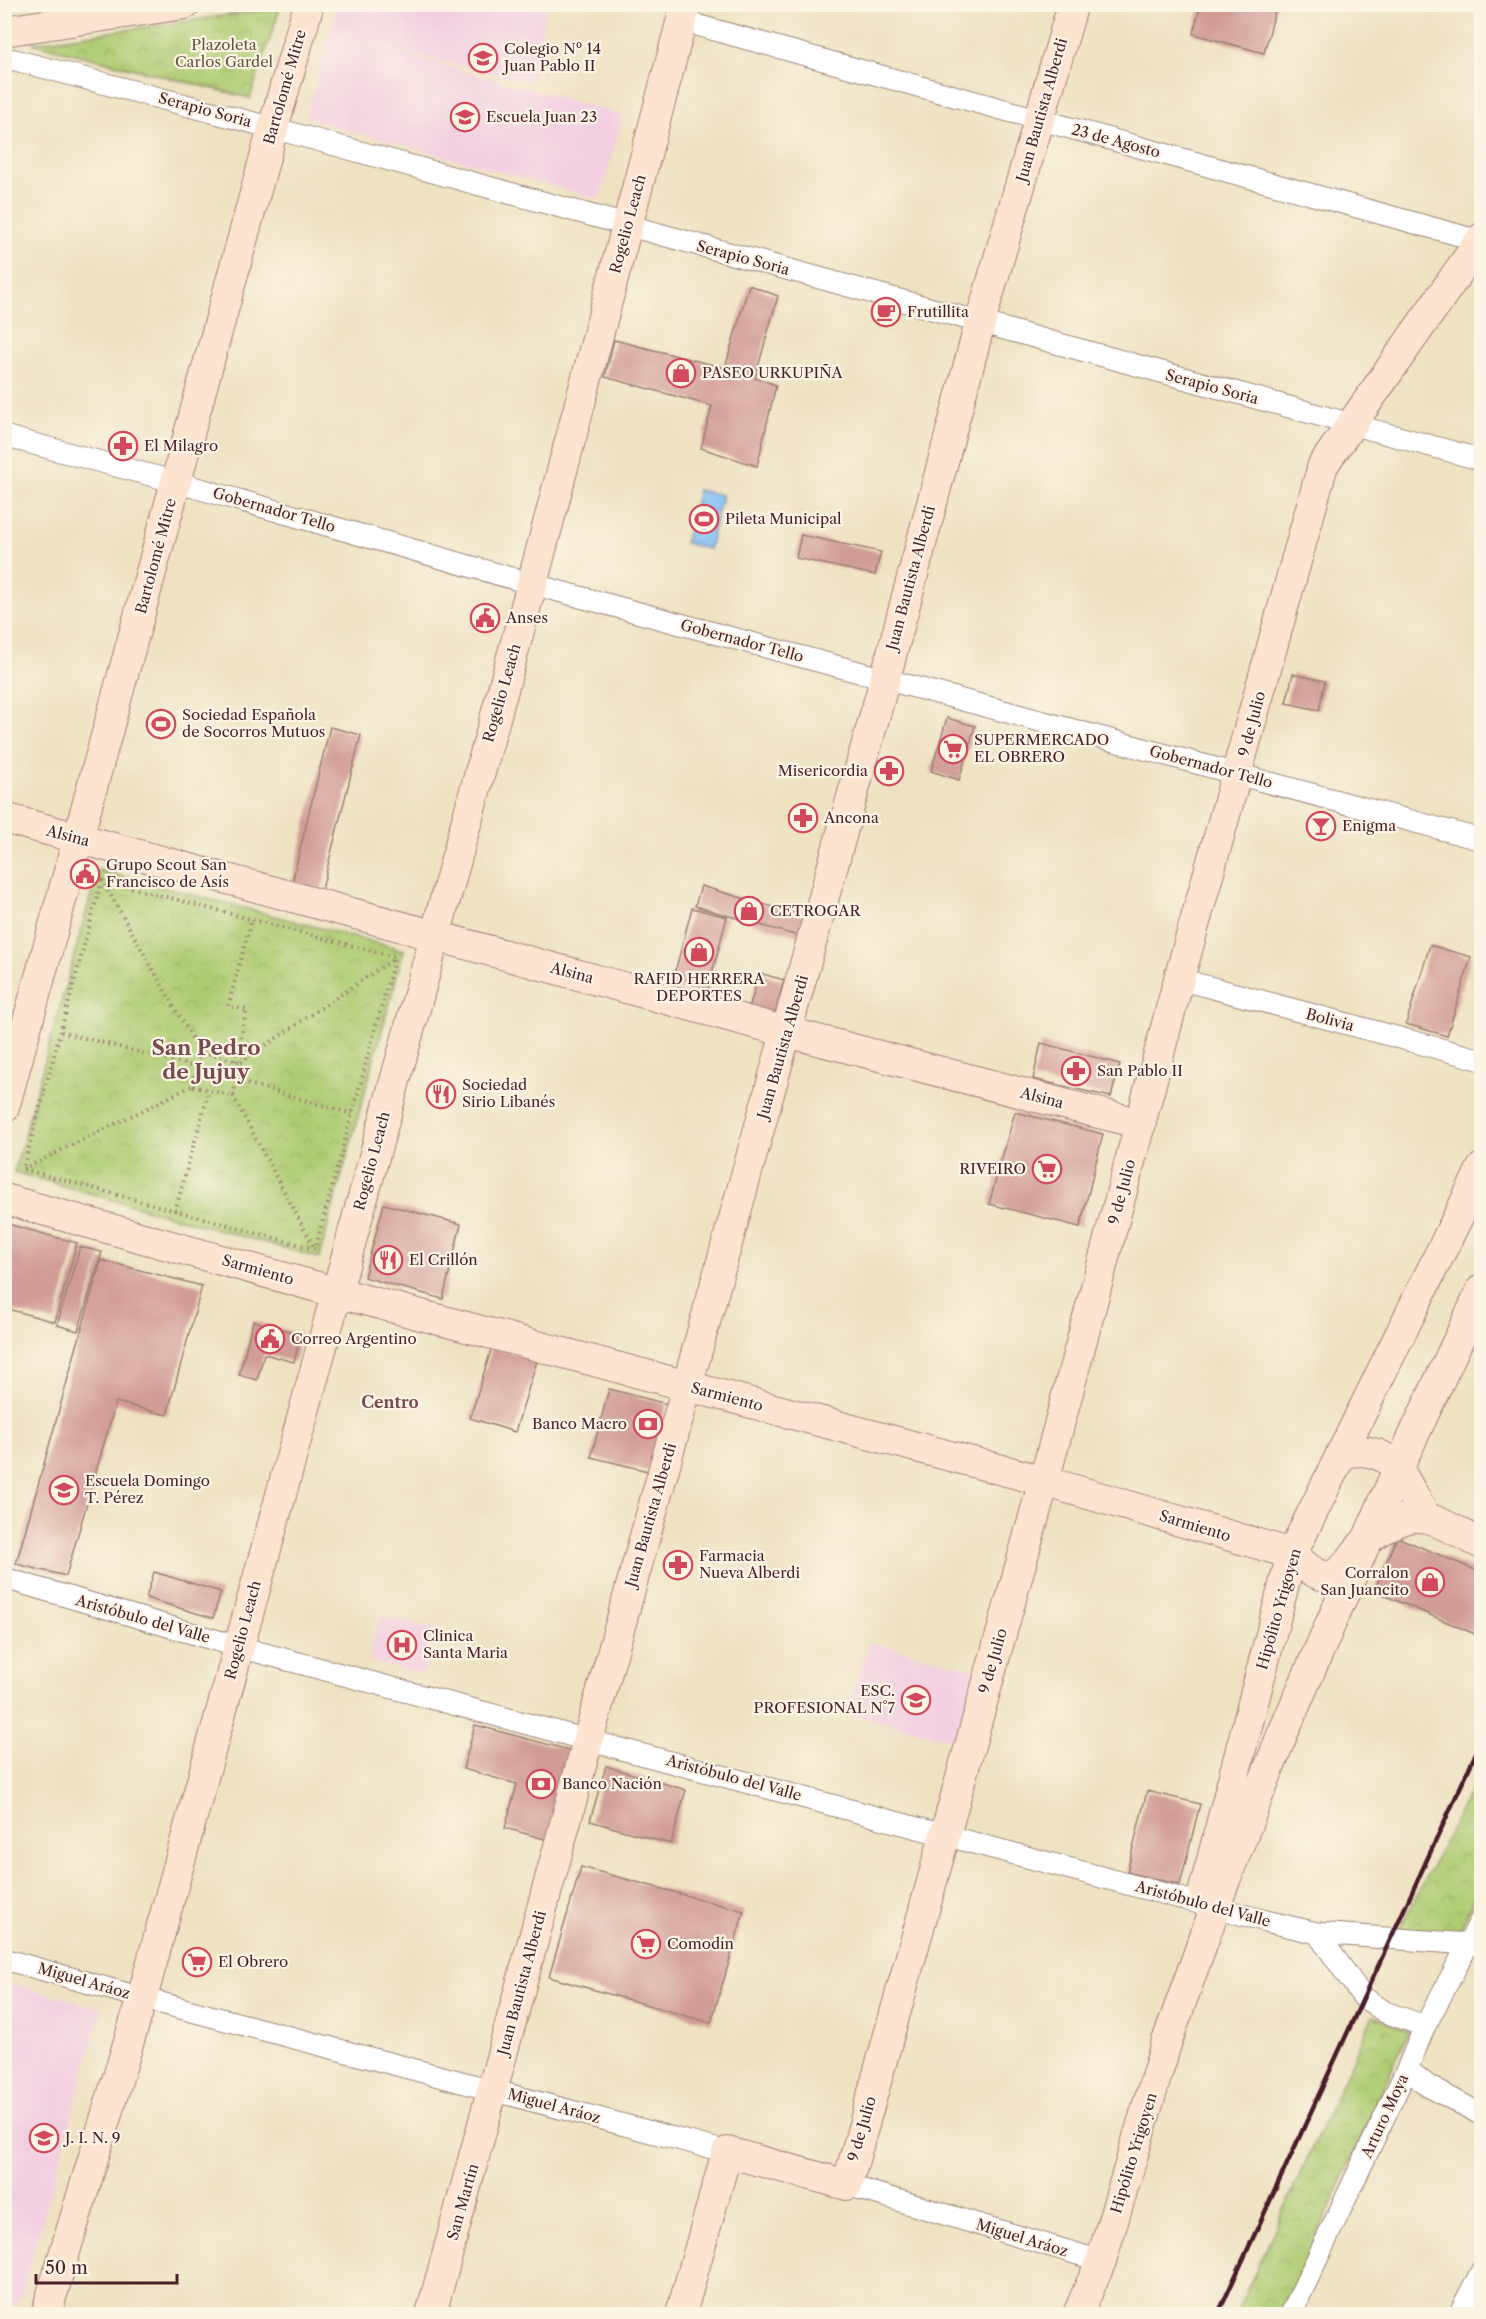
<svg xmlns="http://www.w3.org/2000/svg" width="1486" height="2319" viewBox="0 0 1486 2319" font-family="'Libre Caslon Text',serif">
<defs>
<pattern id="park-crowns" width="20" height="18" patternUnits="userSpaceOnUse" patternTransform="scale(1.5)"><rect width="20" height="18" fill="#afcc73"/><path d="M2 6a3 3 0 1 1 6 0M12 15a3 3 0 1 1 6 0" fill="none" stroke="#98af64"/></pattern>
<pattern id="water-ripples" width="26" height="14" patternUnits="userSpaceOnUse" patternTransform="scale(1.5)"><rect width="26" height="14" fill="#81bdf4"/><path d="M2 4q2-2 4 0t4 0M15 11q2-2 4 0t4 0" fill="none" stroke="#71a2d1"/></pattern>
</defs>
<rect width="100%" height="100%" fill="#fcf5e5"/>
<filter id="ink" filterUnits="userSpaceOnUse"><feTurbulence type="fractalNoise" baseFrequency=".0167" numOctaves="2"/><feDisplacementMap in="SourceGraphic" scale="12" xChannelSelector="R" yChannelSelector="G"/><feConvolveMatrix kernelMatrix="1 2 1 2 8 2 1 2 1" color-interpolation-filters="sRGB"/></filter>
<filter id="wash" filterUnits="userSpaceOnUse"><feTurbulence type="fractalNoise" baseFrequency=".008" numOctaves="4" result="noise"/><feDisplacementMap in="SourceGraphic" scale="24" xChannelSelector="R" yChannelSelector="G"/><feGaussianBlur stdDeviation="1.35" result="paint"/><feColorMatrix in="noise" values="0 0 0 0 0 0 0 0 0 0 0 0 0 0 0 0 0 1.4 0 .05"/><feComposite in="paint" operator="in"/></filter>
<g filter="url(#wash)">
<rect width="100%" height="100%" fill="#eee2c2"/>
<path fill="#f2cfe1" d="M337,5H547L531,82L351,40L623,115L600,199L306,118Z
M380,1616L435,1629L424,1674L369,1661Z
M869,1642L980,1671L960,1741L847,1713Z
M4,1982L102,2009L19,2304L4,2300Z"/>
<path fill="url(#park-crowns)" stroke="#7c764f" stroke-width="1.5" d="M280,8L250,98L32,43Z
M98,870L404,950L319,1258L14,1172Z
M1481,1770V1885L1457,1936L1399,1930Z
M1373,2016L1409,2031L1282,2314H1236Z"/>
<path fill="url(#water-ripples)" stroke="#666e90" stroke-width="1.5" d="M698,490L722,495L709,549L685,543Z"/>
<g id="blocks">
<path fill="#d19b96" d="M1201,4H1277L1264,53L1193,34Z
M749,285L778,296L755,378L776,385L757,466L701,448L712,406L605,377L614,340L725,368Z
M801,535L881,552L875,575L796,558Z
M1293,674L1325,681L1319,710L1286,703Z
M947,718L975,726L959,780L931,771Z
M330,727L361,735L322,889L292,882Z
M701,886L804,916L798,936L695,906Z
M692,908L727,917L706,996L671,987Z
M1430,945L1471,957L1447,1036L1406,1024Z
M759,973L784,980L775,1015L749,1009Z
M1041,1043L1120,1064L1111,1097L1033,1079Z
M1015,1112L1103,1134L1080,1227L989,1204Z
M384,1204L461,1224L443,1299L364,1277Z
M4,1223L77,1243L55,1322L4,1308Z
M80,1247L102,1252L78,1331L57,1325Z
M101,1260L202,1286L167,1415L116,1402L66,1576L16,1564Z
M253,1321L301,1334L294,1362L264,1354L257,1380L239,1375Z
M492,1347L537,1361L515,1432L470,1418Z
M609,1389L667,1404L648,1471L591,1457Z
M1397,1537L1482,1573V1637L1374,1591Z
M154,1572L221,1592L213,1618L146,1598Z
M475,1725L573,1751L548,1840L505,1828L517,1784L463,1769Z
M606,1766L686,1790L671,1844L590,1821Z
M1147,1791L1200,1804L1180,1885L1127,1872Z
M581,1867L744,1911L711,2023L549,1977Z"/>
</g>
</g>
<g filter="url(#ink)">
<use href="#blocks" fill-opacity="0" stroke="#9c8076" stroke-width="1.5"/>
<g fill="none" stroke-linecap="round" stroke-linejoin="round">
<g stroke="#9c8076" stroke-width="23">
<path id="street" d="M682,21L1480,241
M4,59L15,60L273,128L1482,460
M4,436L176,482L532,584L1482,840
M1179,979L1482,1060
M4,1578L239,1647L1266,1921L1317,1933L1482,1945
M1317,1933L1363,1997L1385,2012L1425,2026
M4,1959L142,1998L727,2152
M1407,2069L1428,2086L1482,2115
M847,2185L1101,2261
M1291,2314L1407,2069L1425,2026L1482,1918
M1459,2314L1482,2270"/>
</g>
<g stroke="#9c8076" stroke-width="32">
<path id="secondary" d="M4,31L185,4
M4,818L787,1032L1141,1124
M4,1108L273,128L309,4
M4,1199L335,1292L1044,1481L1292,1554C1301,1562 1314,1576 1327,1576C1343,1576 1354,1553 1364,1543C1379,1529 1405,1513 1427,1518C1444,1523 1465,1536 1482,1544
M1341,1453C1397,1442 1402,1480 1426,1518
M1204,1890L1292,1554L1482,1168
M46,2314L142,1998L239,1647L532,584L686,4
M431,2314L588,1740L885,679L980,323L1073,4
M681,2314L727,2152L847,2185L1044,1481L1179,979L1323,465L1482,238
M1078,2314L1101,2261L1166,2044L1225,1880L1282,1735L1398,1469L1482,1289"/>
</g>
<path stroke="#9c8076" stroke-width="4" stroke-dasharray="1.5 4.5" stroke-linecap="butt" d="M102,880L395,957L315,1249L23,1169Z
M102,880L200,1052L192,1086L233,1096L241,1062L200,1052
M61,1032L196,1067
M235,1061L247,1010L228,1006L252,919
M241,1062L395,958
M236,1080L352,1114
M233,1096L315,1249
M23,1169L192,1086
M175,1211L209,1091"/>
<use href="#street" stroke="#fff" stroke-width="21"/>
<use href="#secondary" stroke="#fde4d1" stroke-width="30"/>
<path stroke="#4a1f2b" stroke-width="4.5" d="M1218,2314L1482,1740"/>
</g>
</g>
<defs>
<g id="school-ring" transform="scale(1.5)"><circle r="9.5" fill="#fcf5e5" stroke="#d1495b" stroke-width="1.5"/><path d="M0-5L7-2L0 1L-7-2ZM-4 1L0 2.5L4 1V4Q0 6-4 4Z" fill="#d1495b"/></g>
<g id="cafe-ring" transform="scale(1.5)"><circle r="9.5" fill="#fcf5e5" stroke="#d1495b" stroke-width="1.5"/><path d="M-5.5-4.5H6V0H3Q3 3.5 0 3.5H-2.5Q-5.5 3.5-5.5 0ZM3-3.2v2h1.7v-2ZM-6 4.5H4V6H-6Z" fill="#d1495b"/></g>
<g id="shop-ring" transform="scale(1.5)"><circle r="9.5" fill="#fcf5e5" stroke="#d1495b" stroke-width="1.5"/><path d="M-5-2.5h2.3a2.7 3.5 0 0 1 5.4 0H5L5.5 6h-11ZM-1.5-2.5h3a1.5 2.3 0 0 0-3 0Z" fill="#d1495b"/></g>
<g id="pharmacy-ring" transform="scale(1.5)"><circle r="9.5" fill="#fcf5e5" stroke="#d1495b" stroke-width="1.5"/><path d="M-2-6h4v4h4v4h-4v4h-4v-4h-4v-4h4Z" fill="#d1495b"/></g>
<g id="stadium-ring" transform="scale(1.5)"><circle r="9.5" fill="#fcf5e5" stroke="#d1495b" stroke-width="1.5"/><path d="M0-5a6.5 5 0 1 0 0 10a6.5 5 0 1 0 0-10ZM-3.5-1.8h7v3.6h-7Z" fill="#d1495b"/></g>
<g id="civic-ring" transform="scale(1.5)"><circle r="9.5" fill="#fcf5e5" stroke="#d1495b" stroke-width="1.5"/><path d="M-.6-6.5H3V-4.5H.6V-3L4-1V1h2V6H-6V1h2V-1L-.6-3ZM-1.2 2.5V6h2.4V2.5Z" fill="#d1495b"/></g>
<g id="supermarket-ring" transform="scale(1.5)"><circle r="9.5" fill="#fcf5e5" stroke="#d1495b" stroke-width="1.5"/><path d="M-6-5.5h2.5l.6 2H6L4.5 2H-2.5L-4.4-4H-6ZM-1.5 3.2a1.3 1.3 0 1 0 .1 0ZM3 3.2a1.3 1.3 0 1 0 .1 0Z" fill="#d1495b"/></g>
<g id="bar-ring" transform="scale(1.5)"><circle r="9.5" fill="#fcf5e5" stroke="#d1495b" stroke-width="1.5"/><path d="M-6-5H6L.8 .8V4.5H3.5V6h-7V4.5H-.8V.8Z" fill="#d1495b"/></g>
<g id="restaurant-ring" transform="scale(1.5)"><circle r="9.5" fill="#fcf5e5" stroke="#d1495b" stroke-width="1.5"/><path d="M-5-6h1v4h1v-4h1v4h1v-4h1v5L-1.5 .5V6h-2V.5L-5-1ZM5-6V6H3V1.5H1.5Q1.5-4 5-6Z" fill="#d1495b"/></g>
<g id="bank-ring" transform="scale(1.5)"><circle r="9.5" fill="#fcf5e5" stroke="#d1495b" stroke-width="1.5"/><path d="M-6-4H6V4H-6ZM0-2.3a2.3 2.3 0 1 0 0 4.6a2.3 2.3 0 1 0 0-4.6Z" fill="#d1495b"/></g>
<g id="hospital-ring" transform="scale(1.5)"><circle r="9.5" fill="#fcf5e5" stroke="#d1495b" stroke-width="1.5"/><path d="M-5-5h3v3.5h4V-5h3V5h-3V1.5h-4V5h-3Z" fill="#d1495b"/></g>
</defs>
<g fill-rule="evenodd">
<use href="#school-ring" x="483" y="58"/>
<use href="#school-ring" x="465" y="117"/>
<use href="#cafe-ring" x="886" y="312"/>
<use href="#shop-ring" x="681" y="373"/>
<use href="#pharmacy-ring" x="123" y="446"/>
<use href="#stadium-ring" x="704" y="519"/>
<use href="#civic-ring" x="485" y="618"/>
<use href="#stadium-ring" x="161" y="724"/>
<use href="#supermarket-ring" x="953" y="749"/>
<use href="#pharmacy-ring" x="889" y="771"/>
<use href="#pharmacy-ring" x="803" y="818"/>
<use href="#bar-ring" x="1321" y="826"/>
<use href="#civic-ring" x="85" y="874"/>
<use href="#shop-ring" x="749" y="911"/>
<use href="#shop-ring" x="699" y="952"/>
<use href="#pharmacy-ring" x="1076" y="1071"/>
<use href="#restaurant-ring" x="441" y="1094"/>
<use href="#supermarket-ring" x="1047" y="1169"/>
<use href="#restaurant-ring" x="388" y="1260"/>
<use href="#civic-ring" x="270" y="1339"/>
<use href="#bank-ring" x="648" y="1424"/>
<use href="#school-ring" x="64" y="1490"/>
<use href="#pharmacy-ring" x="678" y="1565"/>
<use href="#shop-ring" x="1430" y="1582"/>
<use href="#hospital-ring" x="402" y="1645"/>
<use href="#school-ring" x="916" y="1700"/>
<use href="#bank-ring" x="541" y="1784"/>
<use href="#supermarket-ring" x="646" y="1944"/>
<use href="#supermarket-ring" x="197" y="1962"/>
<use href="#school-ring" x="44" y="2138"/>
</g>
<g text-anchor="middle" stroke-width="4.5" stroke-linejoin="round" paint-order="stroke">
<g font-size="15" fill="#685341" stroke="#fcf5e5">
<text x="224" y="50">Plazoleta<tspan x="224" dy="17">Carlos Gardel</tspan></text>
</g>
<g font-size="15" fill="#4a1f2b" stroke="#fcf5e5" text-anchor="start">
<text x="504" y="54">Colegio Nº 14<tspan x="504" dy="17">Juan Pablo II</tspan></text>
<text x="486" y="122">Escuela Juan 23</text>
<text x="907" y="317">Frutillita</text>
<text x="702" y="378">PASEO URKUPIÑA</text>
<text x="144" y="451">El Milagro</text>
<text x="725" y="524">Pileta Municipal</text>
<text x="506" y="623">Anses</text>
<text x="182" y="720">Sociedad Española<tspan x="182" dy="17">de Socorros Mutuos</tspan></text>
<text x="974" y="745">SUPERMERCADO<tspan x="974" dy="17">EL OBRERO</tspan></text>
<text x="868" y="776" text-anchor="end">Misericordia</text>
<text x="824" y="823">Ancona</text>
<text x="1342" y="831">Enigma</text>
<text x="106" y="870">Grupo Scout San<tspan x="106" dy="17">Francisco de Asís</tspan></text>
<text x="770" y="916">CETROGAR</text>
<text x="699" y="984" text-anchor="middle">RAFID HERRERA<tspan x="699" dy="17">DEPORTES</tspan></text>
<text x="1097" y="1076">San Pablo II</text>
<text x="462" y="1090">Sociedad<tspan x="462" dy="17">Sirio Libanés</tspan></text>
<text x="1026" y="1174" text-anchor="end">RIVEIRO</text>
<text x="409" y="1265">El Crillón</text>
<text x="291" y="1344">Correo Argentino</text>
<text x="627" y="1429" text-anchor="end">Banco Macro</text>
<text x="85" y="1486">Escuela Domingo<tspan x="85" dy="17">T. Pérez</tspan></text>
<text x="699" y="1561">Farmacia<tspan x="699" dy="17">Nueva Alberdi</tspan></text>
<text x="1409" y="1578" text-anchor="end">Corralon<tspan x="1409" dy="17">San Juancito</tspan></text>
<text x="423" y="1641">Clinica<tspan x="423" dy="17">Santa Maria</tspan></text>
<text x="895" y="1696" text-anchor="end">ESC.<tspan x="895" dy="17">PROFESIONAL N°7</tspan></text>
<text x="562" y="1789">Banco Nación</text>
<text x="667" y="1949">Comodín</text>
<text x="218" y="1967">El Obrero</text>
<text x="65" y="2143">J. I. N. 9</text>
</g>
<g font-size="15" fill="#4a1f2b" stroke="#fcf5e5">
<text transform="translate(285 87) rotate(-74)" y="5">Bartolomé Mitre</text>
<text transform="translate(205 110) rotate(15)" y="5">Serapio Soria</text>
<text transform="translate(1042 110) rotate(-74)" y="5">Juan Bautista Alberdi</text>
<text transform="translate(1116 141) rotate(15)" y="5">23 de Agosto</text>
<text transform="translate(628 224) rotate(-75)" y="5">Rogelio Leach</text>
<text transform="translate(743 258) rotate(15)" y="5">Serapio Soria</text>
<text transform="translate(1212 387) rotate(15)" y="5">Serapio Soria</text>
<text transform="translate(274 510) rotate(16)" y="5">Gobernador Tello</text>
<text transform="translate(156 556) rotate(-75)" y="5">Bartolomé Mitre</text>
<text transform="translate(911 578) rotate(-75)" y="5">Juan Bautista Alberdi</text>
<text transform="translate(742 641) rotate(15)" y="5">Gobernador Tello</text>
<text transform="translate(502 693) rotate(-74)" y="5">Rogelio Leach</text>
<text transform="translate(1252 724) rotate(-75)" y="5">9 de Julio</text>
<text transform="translate(1211 767) rotate(15)" y="5">Gobernador Tello</text>
<text transform="translate(68 836) rotate(15)" y="5">Alsina</text>
<text transform="translate(572 973) rotate(15)" y="5">Alsina</text>
<text transform="translate(1330 1020) rotate(15)" y="5">Bolivia</text>
<text transform="translate(783 1047) rotate(-74)" y="5">Juan Bautista Alberdi</text>
<text transform="translate(1042 1098) rotate(15)" y="5">Alsina</text>
<text transform="translate(372 1161) rotate(-75)" y="5">Rogelio Leach</text>
<text transform="translate(1122 1192) rotate(-75)" y="5">9 de Julio</text>
<text transform="translate(258 1270) rotate(16)" y="5">Sarmiento</text>
<text transform="translate(727 1397) rotate(15)" y="5">Sarmiento</text>
<text transform="translate(651 1515) rotate(-74)" y="5">Juan Bautista Alberdi</text>
<text transform="translate(1195 1526) rotate(17)" y="5">Sarmiento</text>
<text transform="translate(1279 1609) rotate(-74)" y="5">Hipólito Yrigoyen</text>
<text transform="translate(143 1619) rotate(16)" y="5">Aristóbulo del Valle</text>
<text transform="translate(243 1630) rotate(-75)" y="5">Rogelio Leach</text>
<text transform="translate(993 1661) rotate(-74)" y="5">9 de Julio</text>
<text transform="translate(734 1778) rotate(15)" y="5">Aristóbulo del Valle</text>
<text transform="translate(1203 1904) rotate(15)" y="5">Aristóbulo del Valle</text>
<text transform="translate(84 1981) rotate(16)" y="5">Miguel Aráoz</text>
<text transform="translate(522 1983) rotate(-75)" y="5">Juan Bautista Alberdi</text>
<text transform="translate(554 2106) rotate(15)" y="5">Miguel Aráoz</text>
<text transform="translate(1385 2116) rotate(-65)" y="5">Arturo Moya</text>
<text transform="translate(862 2129) rotate(-74)" y="5">9 de Julio</text>
<text transform="translate(1134 2153) rotate(-73)" y="5">Hipólito Yrigoyen</text>
<text transform="translate(463 2202) rotate(-74)" y="5">San Martín</text>
<text transform="translate(1022 2238) rotate(17)" y="5">Miguel Aráoz</text>
</g>
<g font-size="16" font-weight="bold" fill="#794a50" stroke="#fcf5e5">
<text x="390" y="1408">Centro</text>
</g>
<g font-size="21" font-weight="bold" fill="#794a50" stroke="#fcf5e5">
<text x="206" y="1055">San Pedro<tspan x="206" dy="24">de Jujuy</tspan></text>
</g>
</g>
<rect width="1486" height="2319" fill="none" stroke="#fcf5e5" stroke-width="24"/>
<path d="M36 2274v9h141v-9" fill="none" stroke="#4a1f2b" stroke-width="3"/>
<text x="45" y="2274" font-size="18" fill="#4a1f2b" stroke="#fcf5e5" stroke-width="4.5" paint-order="stroke">50 m</text>
</svg>
